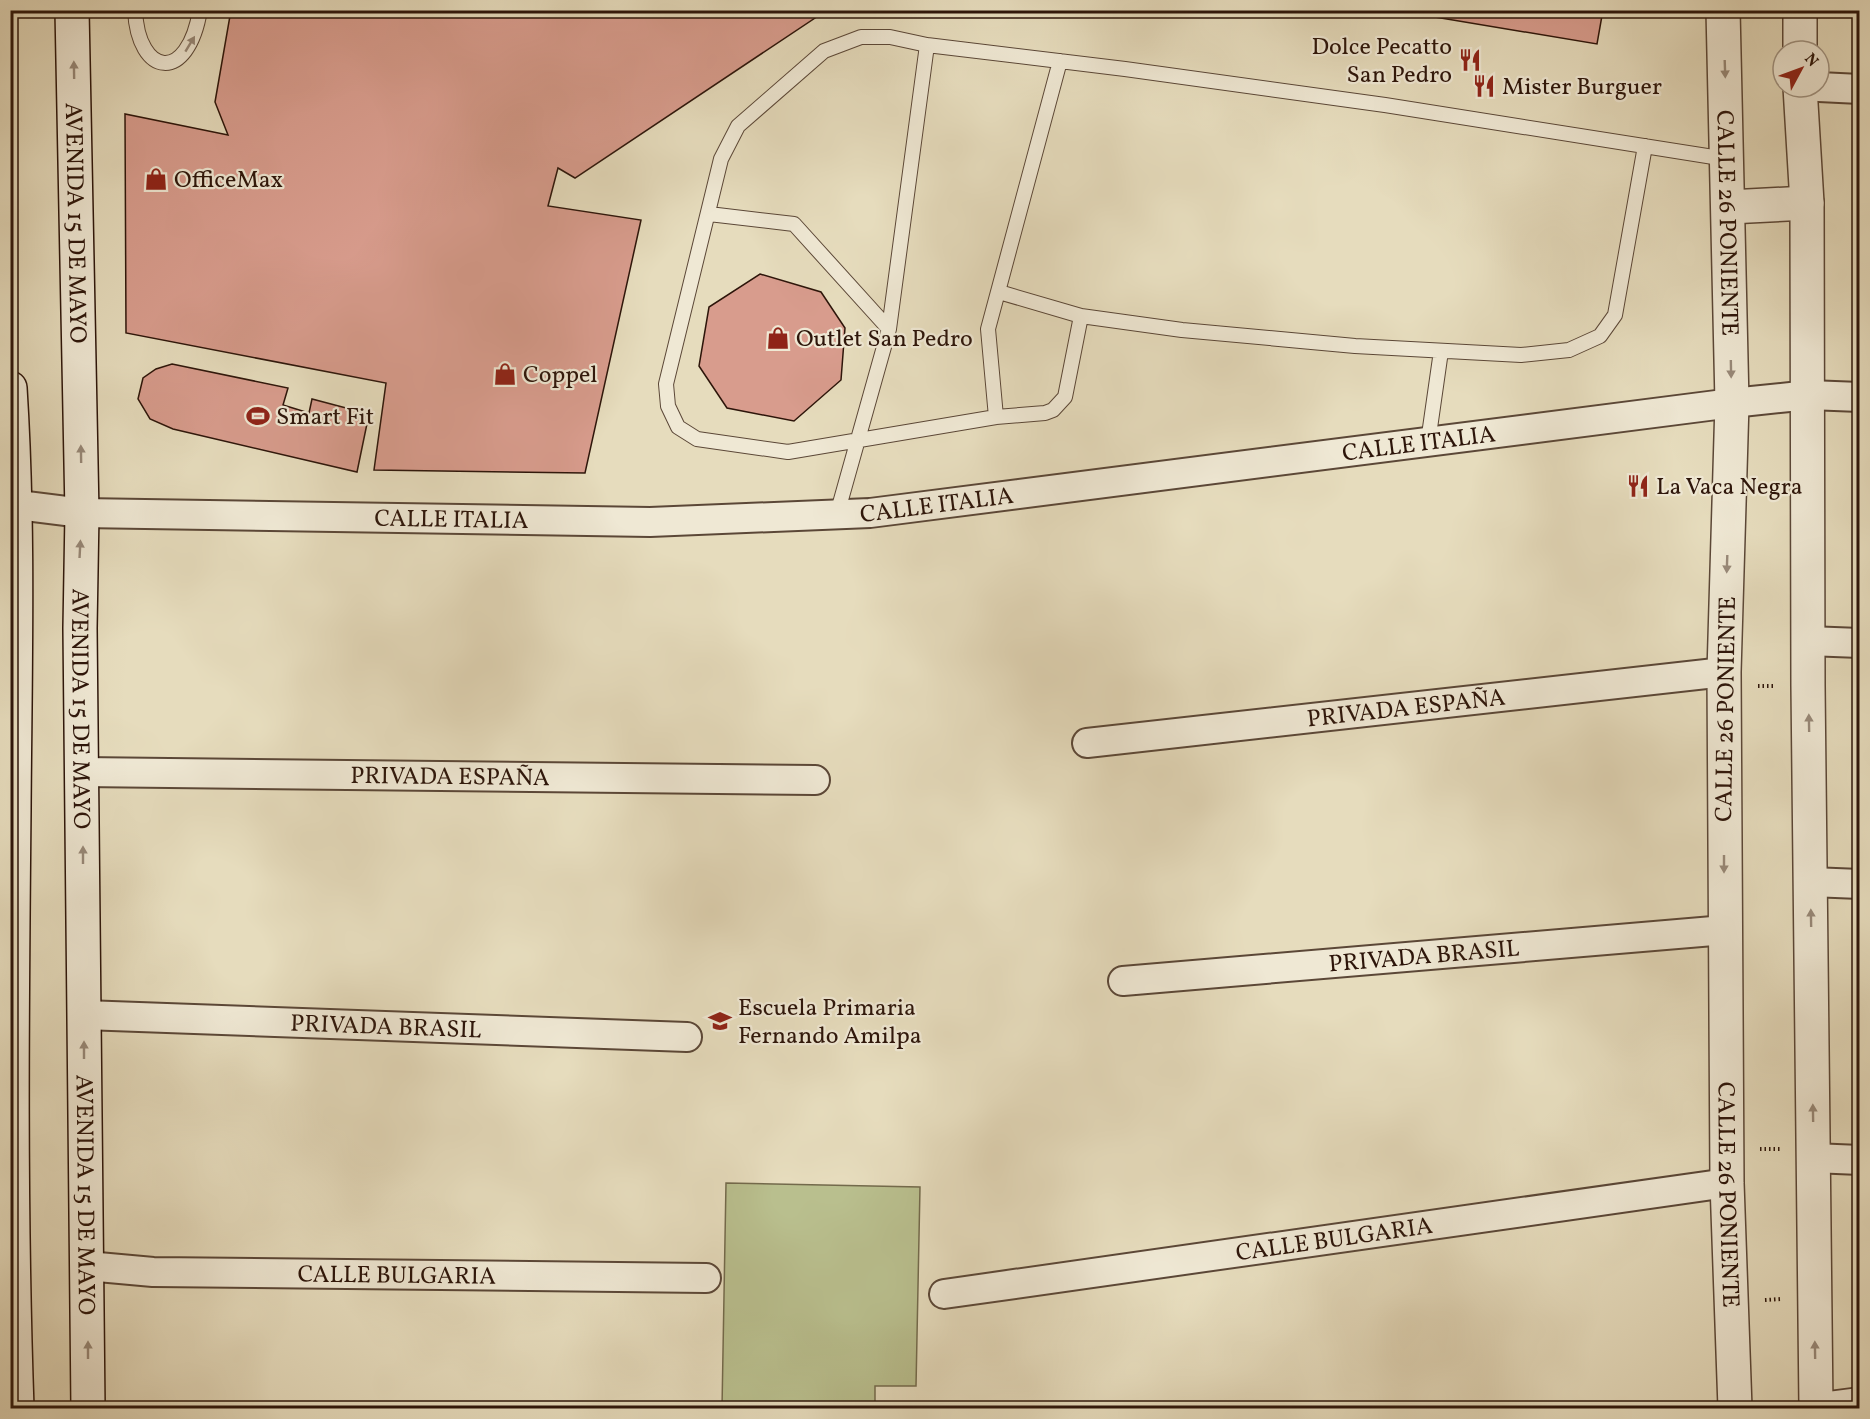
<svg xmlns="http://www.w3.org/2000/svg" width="1870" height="1419" viewBox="0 0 1870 1419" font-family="Vollkorn,serif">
<rect width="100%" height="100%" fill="#e6dcbd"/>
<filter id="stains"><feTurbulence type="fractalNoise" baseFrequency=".00333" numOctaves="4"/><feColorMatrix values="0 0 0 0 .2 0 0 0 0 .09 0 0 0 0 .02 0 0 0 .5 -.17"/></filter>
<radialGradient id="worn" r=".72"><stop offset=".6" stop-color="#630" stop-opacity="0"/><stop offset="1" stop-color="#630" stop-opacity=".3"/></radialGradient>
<path fill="#b9bf8e" stroke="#736a4c" stroke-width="1.5" d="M726,1183L920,1187L916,1386H875V1408H722Z"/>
<path fill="#d89c8d" stroke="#2d150a" stroke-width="1.5" d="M231,10H827L575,178L558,168L548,206L641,220L585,473L374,470L386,383L126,333L125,114L228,135L215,102Z
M1393,10H1603L1597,44Z
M760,274L821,292L845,328L841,380L794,421L727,408L699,366L709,307Z
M172,364L288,388L283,405L309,413L312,399L369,414L357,472L173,429L150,419L138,399L143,378L156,369Z"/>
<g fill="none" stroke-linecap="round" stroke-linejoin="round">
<g stroke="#5b4737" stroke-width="16">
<path id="service" d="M135,10C138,77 188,84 200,10
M709,214L794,224L889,329
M999,292L1081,316L1182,330L1355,346L1521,355L1569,350L1600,336L1615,315L1645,146
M1081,316L1065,397L1053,410L1045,413L996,417L788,452L697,439L678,427L668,406L666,384L721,159L738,126L824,51L861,37H890L927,45L1125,69L1385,105L1726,159
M996,417L988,329L1060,61
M1428,442L1441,351
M837,514L889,329L927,45"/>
</g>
<g stroke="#5b4737" stroke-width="32">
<g id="minor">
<path d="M1819,87L1860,89"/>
<path id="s1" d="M10,504L82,513L650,522L870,513L1732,403L1809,395L1860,397"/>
<path d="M1808,641L1860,643"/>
<path id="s2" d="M1087,743L1724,672"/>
<path id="s3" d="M82,772L815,780"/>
<path d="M1811,882L1860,884"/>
<path id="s4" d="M1123,981L1725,930"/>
<path id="s5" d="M84,1015L687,1037"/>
<path d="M1813,1158L1860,1160"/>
<path id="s6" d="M87,1266L153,1272L706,1278"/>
<path id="s7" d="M944,1294L1727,1183"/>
<path d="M1814,1408L1860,1402"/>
</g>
</g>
<g stroke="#5b4737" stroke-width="36">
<g id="tertiary">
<path id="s8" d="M1723,10L1732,403L1724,672L1727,1183L1735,1408"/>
<path d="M1800,10V51"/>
<path d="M1800,87L1807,203L1808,686L1816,1408"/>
<path d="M1729,207L1807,203"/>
</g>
</g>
<g stroke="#2d150a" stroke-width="36">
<g id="secondary">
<path id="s9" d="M72,10L82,513L80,628L88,1408"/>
<path d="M10,388C19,528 15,668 14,809C12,1009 10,1209 17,1408"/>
</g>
</g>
<path stroke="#2d150a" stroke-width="4" stroke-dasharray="1.5 3" stroke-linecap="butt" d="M1758,686H1775
M1760,1149H1780
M1765,1300L1781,1299"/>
<use href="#service" stroke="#efe8d4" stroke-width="14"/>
<use href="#minor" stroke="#efe8d4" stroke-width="28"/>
<use href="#tertiary" stroke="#efe8d4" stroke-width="33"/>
<use href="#secondary" stroke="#efe8d4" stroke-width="33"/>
</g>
<defs><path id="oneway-solid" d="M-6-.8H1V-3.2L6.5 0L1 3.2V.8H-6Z" transform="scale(1.5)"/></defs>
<g fill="#988979">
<use href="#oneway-solid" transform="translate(190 44) rotate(-59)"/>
<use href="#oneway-solid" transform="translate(1725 69) rotate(88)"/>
<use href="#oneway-solid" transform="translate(74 70) rotate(-91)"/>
<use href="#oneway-solid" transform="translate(1731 369) rotate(89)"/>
<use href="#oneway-solid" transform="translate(81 454) rotate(-91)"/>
<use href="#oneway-solid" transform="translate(80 549) rotate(-87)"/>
<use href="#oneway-solid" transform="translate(1727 564) rotate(92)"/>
<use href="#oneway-solid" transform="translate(1809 723) rotate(-91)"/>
<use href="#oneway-solid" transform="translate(83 855) rotate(-90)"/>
<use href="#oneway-solid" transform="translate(1724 864) rotate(90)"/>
<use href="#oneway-solid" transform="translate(1811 918) rotate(-91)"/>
<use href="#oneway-solid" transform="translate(84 1050) rotate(-90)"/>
<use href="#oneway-solid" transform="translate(1813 1113) rotate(-91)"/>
<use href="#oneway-solid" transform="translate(88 1350) rotate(-90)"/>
<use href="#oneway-solid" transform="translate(1815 1350) rotate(-91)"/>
</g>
<defs>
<g id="restaurant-bare" transform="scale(1.8)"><path d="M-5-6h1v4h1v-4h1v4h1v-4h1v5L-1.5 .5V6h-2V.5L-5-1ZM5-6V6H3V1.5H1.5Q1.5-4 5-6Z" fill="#8f2418" stroke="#efe8d4" stroke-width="2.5" paint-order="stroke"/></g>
<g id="shop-bare" transform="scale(1.8)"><path d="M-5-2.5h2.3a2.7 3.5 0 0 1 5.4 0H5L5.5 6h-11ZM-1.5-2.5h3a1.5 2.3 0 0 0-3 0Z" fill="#8f2418" stroke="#efe8d4" stroke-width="2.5" paint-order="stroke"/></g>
<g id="stadium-bare" transform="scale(1.8)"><path d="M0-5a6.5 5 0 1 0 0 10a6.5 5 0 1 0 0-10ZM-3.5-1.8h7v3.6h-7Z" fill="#8f2418" stroke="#efe8d4" stroke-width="2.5" paint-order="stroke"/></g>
<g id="school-bare" transform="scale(1.8)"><path d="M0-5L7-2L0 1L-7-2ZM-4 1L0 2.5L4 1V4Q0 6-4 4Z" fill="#8f2418" stroke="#efe8d4" stroke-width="2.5" paint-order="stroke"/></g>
</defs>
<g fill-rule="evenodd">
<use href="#restaurant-bare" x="1470" y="60"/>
<use href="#restaurant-bare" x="1484" y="86"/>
<use href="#shop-bare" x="156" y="179"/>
<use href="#shop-bare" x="778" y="338"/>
<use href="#shop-bare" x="505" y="374"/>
<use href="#stadium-bare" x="258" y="416"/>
<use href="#restaurant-bare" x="1638" y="486"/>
<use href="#school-bare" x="720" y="1021"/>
</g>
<g text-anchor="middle" stroke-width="4.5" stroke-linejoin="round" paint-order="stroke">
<g font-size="24" fill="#2d150a" stroke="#efe8d4" text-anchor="start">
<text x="1452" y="54" text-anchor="end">Dolce Pecatto<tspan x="1452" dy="28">San Pedro</tspan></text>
<text x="1502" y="94">Mister Burguer</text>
<text x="174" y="187">OfficeMax</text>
<text x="796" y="346">Outlet San Pedro</text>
<text x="523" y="382">Coppel</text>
<text x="276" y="424">Smart Fit</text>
<text x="1656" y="494">La Vaca Negra</text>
<text x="738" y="1015">Escuela Primaria<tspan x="738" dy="28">Fernando Amilpa</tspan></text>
</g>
<g font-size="24" fill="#2d150a" stroke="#efe8d4">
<text dy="8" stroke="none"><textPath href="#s9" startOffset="213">AVENIDA 15 DE MAYO</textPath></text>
<text dy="8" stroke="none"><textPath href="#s8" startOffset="213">CALLE 26 PONIENTE</textPath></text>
<text dy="8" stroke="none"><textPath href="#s1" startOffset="1414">CALLE ITALIA</textPath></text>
<text dy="8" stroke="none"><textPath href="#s1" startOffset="928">CALLE ITALIA</textPath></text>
<text dy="8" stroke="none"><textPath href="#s1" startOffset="442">CALLE ITALIA</textPath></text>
<text dy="8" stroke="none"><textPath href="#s2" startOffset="321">PRIVADA ESPAÑA</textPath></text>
<text dy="8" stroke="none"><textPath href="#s9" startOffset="699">AVENIDA 15 DE MAYO</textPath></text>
<text transform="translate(1725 709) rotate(-89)" y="8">CALLE 26 PONIENTE</text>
<text dy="8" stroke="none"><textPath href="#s3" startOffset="368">PRIVADA ESPAÑA</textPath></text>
<text dy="8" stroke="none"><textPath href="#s4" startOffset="302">PRIVADA BRASIL</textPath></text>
<text dy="8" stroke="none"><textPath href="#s5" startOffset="302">PRIVADA BRASIL</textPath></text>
<text dy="8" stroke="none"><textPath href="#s9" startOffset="1185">AVENIDA 15 DE MAYO</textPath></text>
<text dy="8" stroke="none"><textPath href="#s8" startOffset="1185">CALLE 26 PONIENTE</textPath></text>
<text dy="8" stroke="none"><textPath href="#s7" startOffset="394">CALLE BULGARIA</textPath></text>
<text dy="8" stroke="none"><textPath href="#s6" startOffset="310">CALLE BULGARIA</textPath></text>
</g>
</g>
<rect width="1870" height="1419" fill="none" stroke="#e6dcbd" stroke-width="36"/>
<rect x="12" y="12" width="1846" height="1395" fill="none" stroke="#2d150a" stroke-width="3"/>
<rect x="18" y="18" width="1834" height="1383" fill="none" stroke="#2d150a" stroke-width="1.5"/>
<g transform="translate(1801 69) rotate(49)"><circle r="28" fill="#efe8d4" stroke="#a19483" stroke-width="1.5"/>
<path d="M0-4.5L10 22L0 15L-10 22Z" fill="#8f2418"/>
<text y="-9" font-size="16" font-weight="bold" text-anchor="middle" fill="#2d150a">N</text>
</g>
<rect width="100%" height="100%" filter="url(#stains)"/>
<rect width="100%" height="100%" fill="url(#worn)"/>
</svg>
